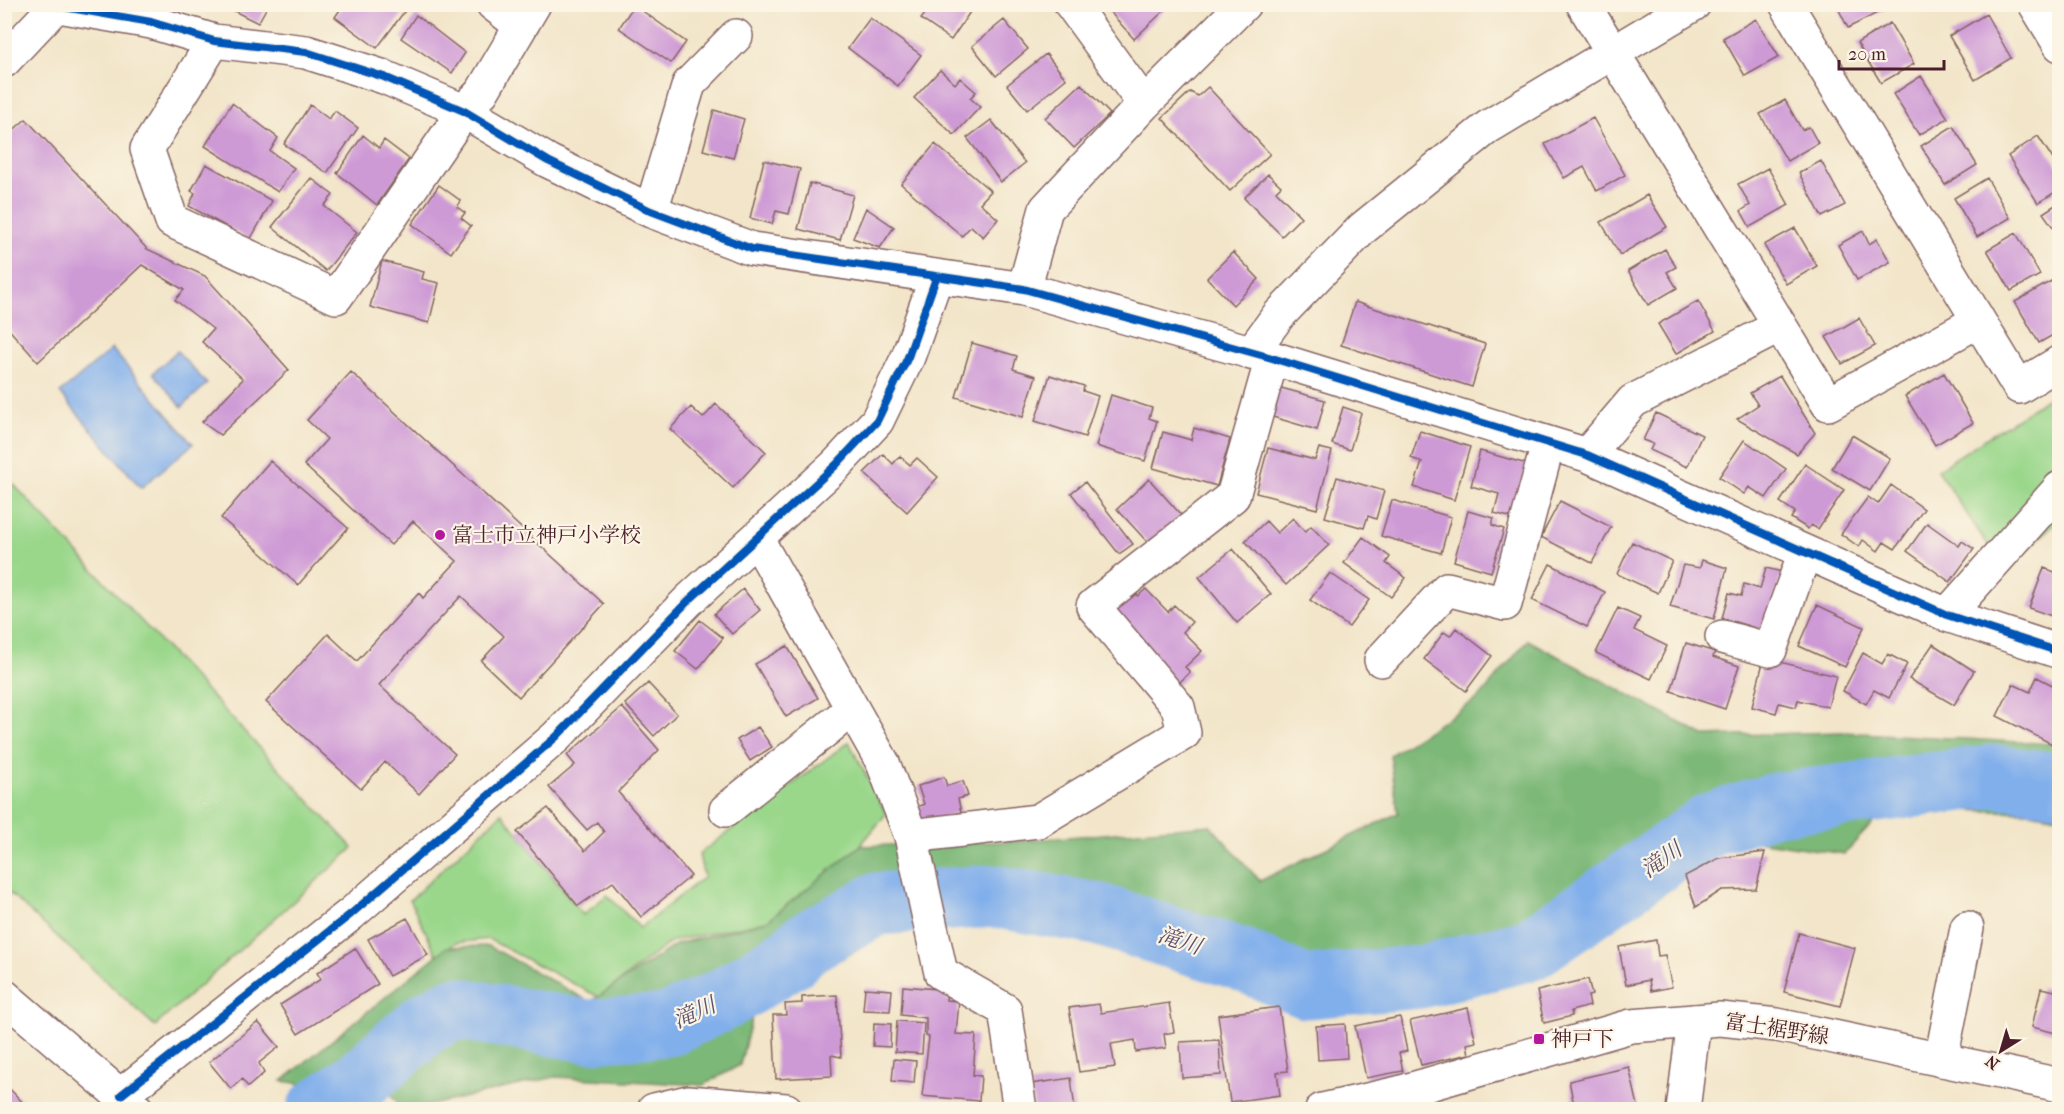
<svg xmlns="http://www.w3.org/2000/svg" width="2064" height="1114" viewBox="0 0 2064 1114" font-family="'IM FELL French Canon','Noto Serif JP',serif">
<rect width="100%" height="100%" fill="#fcf5e5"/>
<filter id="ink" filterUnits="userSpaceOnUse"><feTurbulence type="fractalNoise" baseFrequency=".0167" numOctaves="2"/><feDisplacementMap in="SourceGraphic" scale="12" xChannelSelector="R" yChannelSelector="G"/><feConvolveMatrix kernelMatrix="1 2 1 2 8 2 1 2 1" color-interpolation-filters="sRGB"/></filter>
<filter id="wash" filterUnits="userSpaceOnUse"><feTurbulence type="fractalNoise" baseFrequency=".008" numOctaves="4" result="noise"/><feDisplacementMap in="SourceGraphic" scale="24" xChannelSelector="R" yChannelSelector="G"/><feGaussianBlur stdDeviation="1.35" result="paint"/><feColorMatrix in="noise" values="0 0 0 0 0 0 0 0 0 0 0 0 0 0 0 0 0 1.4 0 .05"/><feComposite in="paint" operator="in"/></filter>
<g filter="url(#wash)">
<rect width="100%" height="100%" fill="#f2e5c9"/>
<path fill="#9ad78b" stroke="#727b5b" stroke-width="1.5" d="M2059,391V520L2005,570L1937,470Z
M4,474L353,848L155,1026L5,889Z
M849,742L886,814L860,846L767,921L672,941L599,997L488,939L455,943L438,957L410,900L502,813L583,915L607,895L640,928L704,877L699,854Z"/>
<path fill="#7bb877" stroke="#626c51" stroke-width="1.5" d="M1528,640L1704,736L1842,732L2055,744L2059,741V817L2029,812L1887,808L1844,854L1665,827L1587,894L1485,951L1361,974L1308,975L1217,961L1024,923L911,911L856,951L755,1005L740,1065L704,1085L555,1077L414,1109L403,1110L370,1067L309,1085L282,1081L447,947L489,946L590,1002L677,944L767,921L860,846L1021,841L1210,825L1260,881L1398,813L1390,755L1479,698Z"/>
<path fill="#81afeb" stroke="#66678b" stroke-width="1.5" d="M112,349L193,444L141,488L60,393Z
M177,351L207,384L182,407L153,373Z"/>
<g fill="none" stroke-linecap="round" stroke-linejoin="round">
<path stroke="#81afeb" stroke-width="63" d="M318,1110L357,1083L426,1023L455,1008L588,1031L667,1025L724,999L792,957L805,944L877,904L993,896L1097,914L1240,959L1306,987L1420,977L1531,949L1711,824L1775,804L1993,776L2060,784"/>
</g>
<g id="blocks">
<path fill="#ce9ad6" d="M344,4H403L407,8L377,48L335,17Z
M917,4H972L974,6L951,40L921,19L925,14L915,8Z
M1103,4H1171L1134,39Z
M1836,4H1885L1887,8L1848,28Z
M222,5H268L258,23Z
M634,5L686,42L671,63L619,28Z
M1986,14L2011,58L1975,80L1949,36Z
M416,15L465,53L452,73L401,38Z
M870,18L921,55L898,86L848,48Z
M1756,19L1779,57L1745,76L1723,38Z
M1004,20L1028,49L996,76L972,46Z
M1890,23L1914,64L1881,83L1857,43Z
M1046,54L1066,79L1027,110L1007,85Z
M940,70L955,84L960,78L976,92L970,98L980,107L954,135L914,98Z
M1921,76L1948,118L1919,135L1893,94Z
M1081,84L1110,114L1074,148L1045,118Z
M1208,87L1270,154L1230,191L1162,118L1190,92L1198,96Z
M1785,100L1802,130L1809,127L1818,143L1787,161L1760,114Z
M232,103L278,138L270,151L294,168L278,192L205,146Z
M310,105L329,119L335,111L358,128L327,173L284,144Z
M714,110L744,119L733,158L703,150Z
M1593,118L1625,175L1597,191L1584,167L1564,178L1545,144Z
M26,119L147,249L205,276L289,370L220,435L202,422L243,379L202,342L213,329L175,300L184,290L142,265L38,362L4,324V138Z
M991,120L1025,163L1001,182L967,138Z
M1953,126L1977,165L1945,185L1921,146Z
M363,135L379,148L384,140L409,159L377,205L337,173Z
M2038,136L2060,170V189L2038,203L2008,156Z
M935,144L991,191L980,203L998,219L983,237L971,226L962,236L901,184Z
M764,160L800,169L789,214L776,211L772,224L750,218Z
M1821,161L1845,205L1822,217L1799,173Z
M206,164L272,201L250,240L189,206L195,193L191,191Z
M1768,168L1789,205L1750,227L1741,211L1750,205L1738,184Z
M1268,174L1281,186L1276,191L1301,217L1282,236L1244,198Z
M311,178L333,195L324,206L357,232L326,271L272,227Z
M1987,178L2010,218L1977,237L1954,198Z
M810,183L853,195L840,240L798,229Z
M439,185L461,201L457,207L465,213L461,218L471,226L451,253L412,224Z
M1647,195L1667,227L1620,255L1601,222Z
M2060,202V237L2043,213Z
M866,208L894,227L880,248L853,238Z
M1795,228L1817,266L1786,284L1764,245Z
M1863,231L1869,244L1877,239L1890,262L1857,280L1838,245Z
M2016,233L2040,275L2011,291L1987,250Z
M1665,249L1676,267L1667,272L1677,288L1648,305L1628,271Z
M1233,252L1259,279L1233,305L1207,278Z
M382,261L424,272L422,279L439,283L429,323L370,307Z
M2051,281L2060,295V331L2039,343L2015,302Z
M1698,301L1715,331L1676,354L1658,324Z
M1355,302L1485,344L1472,387L1341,345Z
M1859,318L1875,346L1842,364L1826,337Z
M972,343L1017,356L1013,369L1036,376L1023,417L956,397Z
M351,372L604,604L519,697L481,661L504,636L461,596L379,685L455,754L419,794L385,762L361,789L266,702L328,634L357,661L419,593L423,598L457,561L413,521L391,545L304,465L327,439L307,420Z
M1944,373L1973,423L1935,445L1905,396Z
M1050,375L1084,386L1083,391L1098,396L1085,437L1035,421Z
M1780,376L1815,433L1797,454L1737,419L1758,405L1750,393Z
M1274,386L1325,400L1317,430L1266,415Z
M1111,395L1152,408L1149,418L1157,421L1145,461L1096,446Z
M716,404L766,452L733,488L670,429L691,407L703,418Z
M1343,407L1361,413L1350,450L1332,444Z
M1656,413L1702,435L1687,467L1650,450L1653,444L1643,440Z
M1194,428L1230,439L1217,486L1153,468L1163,432L1191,440Z
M1420,431L1470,447L1454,500L1414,487L1422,462L1411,458Z
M1852,435L1890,458L1870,491L1832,468Z
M1744,440L1786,469L1766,498L1749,487L1744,494L1719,477Z
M1268,448L1315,460L1319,448L1332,451L1317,509L1256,493Z
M1480,451L1527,464L1513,518L1494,513L1499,494L1471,486Z
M883,454L893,464L900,456L910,465L917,458L938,477L907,512L864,473Z
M270,461L348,528L298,585L221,518Z
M1805,464L1844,490L1818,529L1811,525L1808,529L1791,518L1795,512L1780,502Z
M1337,477L1384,491L1376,519L1368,516L1364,528L1325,517Z
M1149,479L1182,516L1150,545L1117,509Z
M1085,482L1133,544L1119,554L1071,493Z
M1891,485L1924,509L1895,549L1884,542L1878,551L1863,540L1859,547L1841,534L1868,497L1878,504Z
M1392,500L1451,517L1441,553L1381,536Z
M1560,501L1611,527L1592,563L1541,537Z
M1468,511L1494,518L1492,525L1504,529L1491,572L1454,561Z
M1293,518L1305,532L1311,526L1329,545L1286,585L1245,541L1266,521L1277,533Z
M1927,523L1959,546L1962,541L1974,549L1950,582L1907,551Z
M1363,537L1390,557L1386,563L1406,578L1391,597L1344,563Z
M1632,542L1672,561L1658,593L1617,574Z
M1233,549L1271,594L1237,623L1199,577Z
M1702,560L1727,568L1714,619L1670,607L1683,565L1700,568Z
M1550,564L1605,592L1587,627L1532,600Z
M1766,568L1782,572L1766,631L1722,618L1729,593L1741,596L1744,584L1760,589Z
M2044,568L2060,574V619L2029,608Z
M1330,573L1369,600L1349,627L1310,600Z
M1125,584L1138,596L1146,589L1168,612L1174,605L1192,622L1183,632L1202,651L1185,667L1190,672L1176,686L1099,610Z
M743,589L760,610L732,634L714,614Z
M1817,605L1864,627L1845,667L1799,646Z
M1618,608L1640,618L1634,630L1667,646L1651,679L1596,653Z
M700,620L723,638L698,669L675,651Z
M1456,628L1492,656L1466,691L1424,659L1444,632L1450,636Z
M1686,643L1715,652L1713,657L1739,666L1725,709L1671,691Z
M1933,644L1974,671L1954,705L1909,679Z
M787,646L818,698L786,717L755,664Z
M1863,653L1882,664L1888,654L1907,664L1889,698L1874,690L1866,704L1843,691Z
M1764,658L1836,676L1828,707L1798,700L1796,707L1779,703L1776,713L1752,707Z
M2037,677L2060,689V748L1997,716L2013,684L2030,692Z
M648,683L677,714L654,736L625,704Z
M622,707L659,750L618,792L691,876L641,917L613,882L578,906L517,832L548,808L585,851L604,832L597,822L587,830L549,787L575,765L567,755Z
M758,727L772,747L750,761L737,740Z
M944,777L947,786L963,781L968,796L958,799L961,812L923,825L917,807L924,804L918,786Z
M1765,852L1756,889L1722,890L1696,907L1685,876L1719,858Z
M407,918L428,955L389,976L368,939Z
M1799,933L1855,948L1840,1006L1784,992Z
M1656,940L1658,956L1665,955L1672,987L1651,991L1649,980L1626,985L1619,947Z
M355,948L378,984L298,1034L280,1005L321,979L317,973Z
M1588,979L1592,995L1588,996L1590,1006L1571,1011L1572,1016L1544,1023L1537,991Z
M903,986L947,990L946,1000L959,1001L956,1034L976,1035L973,1075L981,1076L979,1101L922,1096L929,1037L926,1036V1018L901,1015Z
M865,988L892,990L890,1011L863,1010Z
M2041,988L2060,992V1034L2032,1027Z
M837,995L841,1057L831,1055L832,1076L776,1079L773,1015H786L785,1004L802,1003V997Z
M1169,1003L1174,1032L1164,1034L1166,1048L1136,1052L1135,1040L1111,1044L1115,1067L1079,1072L1069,1008L1099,1004L1101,1013Z
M1279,1007L1288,1071L1277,1072L1280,1095L1230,1102L1218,1015Z
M1468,1008L1476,1042L1467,1044L1469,1054L1421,1065L1410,1021Z
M1400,1017L1407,1051L1399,1053L1403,1071L1366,1078L1355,1026Z
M897,1021L924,1023L922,1054L895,1052Z
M258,1022L279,1047L259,1063L264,1073L248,1087L242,1079L231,1089L209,1062Z
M874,1023L891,1024L890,1047L873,1046Z
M1345,1024L1347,1058L1318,1060L1316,1026Z
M1219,1040L1221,1075L1182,1078L1180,1042Z
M894,1059L916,1061L914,1083L892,1081Z
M1629,1067L1639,1110H1575L1569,1081Z
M1071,1078L1075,1110L1034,1108L1031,1084Z
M4,1083L30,1110H4Z"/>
</g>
</g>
<g filter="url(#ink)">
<use href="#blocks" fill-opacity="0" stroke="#856462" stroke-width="1.5"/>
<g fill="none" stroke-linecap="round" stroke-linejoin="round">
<g stroke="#856462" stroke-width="36">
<path id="minor" d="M47,4L151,22L214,41L306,52L384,77L464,111L548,161L651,211L752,249L1024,289L1272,358L1587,455L1947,615L2060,652
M493,4L520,25
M1583,4L1828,404L1978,321
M1786,4L2019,387L2060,362
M2035,4L2060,45
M214,41L147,149L172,221L336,297L464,111L482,92L534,4
M4,61L54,8
M1144,104L1244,4
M651,211L689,84L736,36
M1024,289L1046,209L1144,104L1071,4
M1251,353L1278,316L1363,228L1488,127L1694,4
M1587,455L1633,401L1780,326
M757,539L883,763L911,836L941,973L1005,1010L1020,1110
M1947,615L2060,488
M1722,637L1770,650L1805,552
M1381,660L1447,589L1505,604L1548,444
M726,810L852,709
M911,836L1038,821L1184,733L1178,707L1093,606L1233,496L1272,358
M4,996L137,1110
M1941,1060L1967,928
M121,1095L351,914L556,737L688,601L836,465L877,421L908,357L936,278
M1683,1110L1694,1021"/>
</g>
<g stroke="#856462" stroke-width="36">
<path id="major" d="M654,1110L688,1102L786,1110
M1322,1110L1398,1093L1631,1026L1720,1019L1777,1025L2060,1085"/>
</g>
<use href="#minor" stroke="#fff" stroke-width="33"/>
<use href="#major" stroke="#fff" stroke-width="33"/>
<g stroke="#fcf5e5" stroke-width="11">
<path id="cycleway" d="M47,4L151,22L214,41L306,52L384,77L464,111L548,161L651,211L752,249L1024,289L1272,358L1587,455L1947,615L2060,652
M121,1095L351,914L556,737L688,601L836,465L877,421L908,357L936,278"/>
</g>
<use href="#cycleway" stroke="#0057b8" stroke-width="8"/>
</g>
</g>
<g fill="#b5179e" stroke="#fcf5e5" stroke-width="2">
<circle cx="440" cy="535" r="6"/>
<rect x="1533" y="1033" width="12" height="12" rx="3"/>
</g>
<g text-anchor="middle" stroke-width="4.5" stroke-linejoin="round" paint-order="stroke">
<g font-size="21" fill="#4a1f2b" stroke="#fcf5e5" text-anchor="start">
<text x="452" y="542">富士市立神戸小学校</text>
<text x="1551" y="1046">神戸下</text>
</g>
<g font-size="21" fill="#4a1f2b" stroke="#fcf5e5">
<text transform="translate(1777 1029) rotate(9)" y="7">富士裾野線</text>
</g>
<g font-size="22" font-style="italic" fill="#5d516e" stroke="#fcf5e5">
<text transform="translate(1661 859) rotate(-35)" y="8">滝川</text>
<text transform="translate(1180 940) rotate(18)" y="8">滝川</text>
<text transform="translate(694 1012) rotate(-24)" y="8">滝川</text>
</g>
</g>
<rect width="2064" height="1114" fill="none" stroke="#fcf5e5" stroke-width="24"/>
<g transform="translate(2001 1051) rotate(217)" stroke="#fcf5e5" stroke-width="4.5" paint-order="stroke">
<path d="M0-4.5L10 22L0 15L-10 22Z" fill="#4a1f2b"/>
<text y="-9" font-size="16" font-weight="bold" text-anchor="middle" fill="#4a1f2b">N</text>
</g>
<path d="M1839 60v9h105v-9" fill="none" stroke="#4a1f2b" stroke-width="3"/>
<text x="1848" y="60" font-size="18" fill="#4a1f2b" stroke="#fcf5e5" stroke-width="4.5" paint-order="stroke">20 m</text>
</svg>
